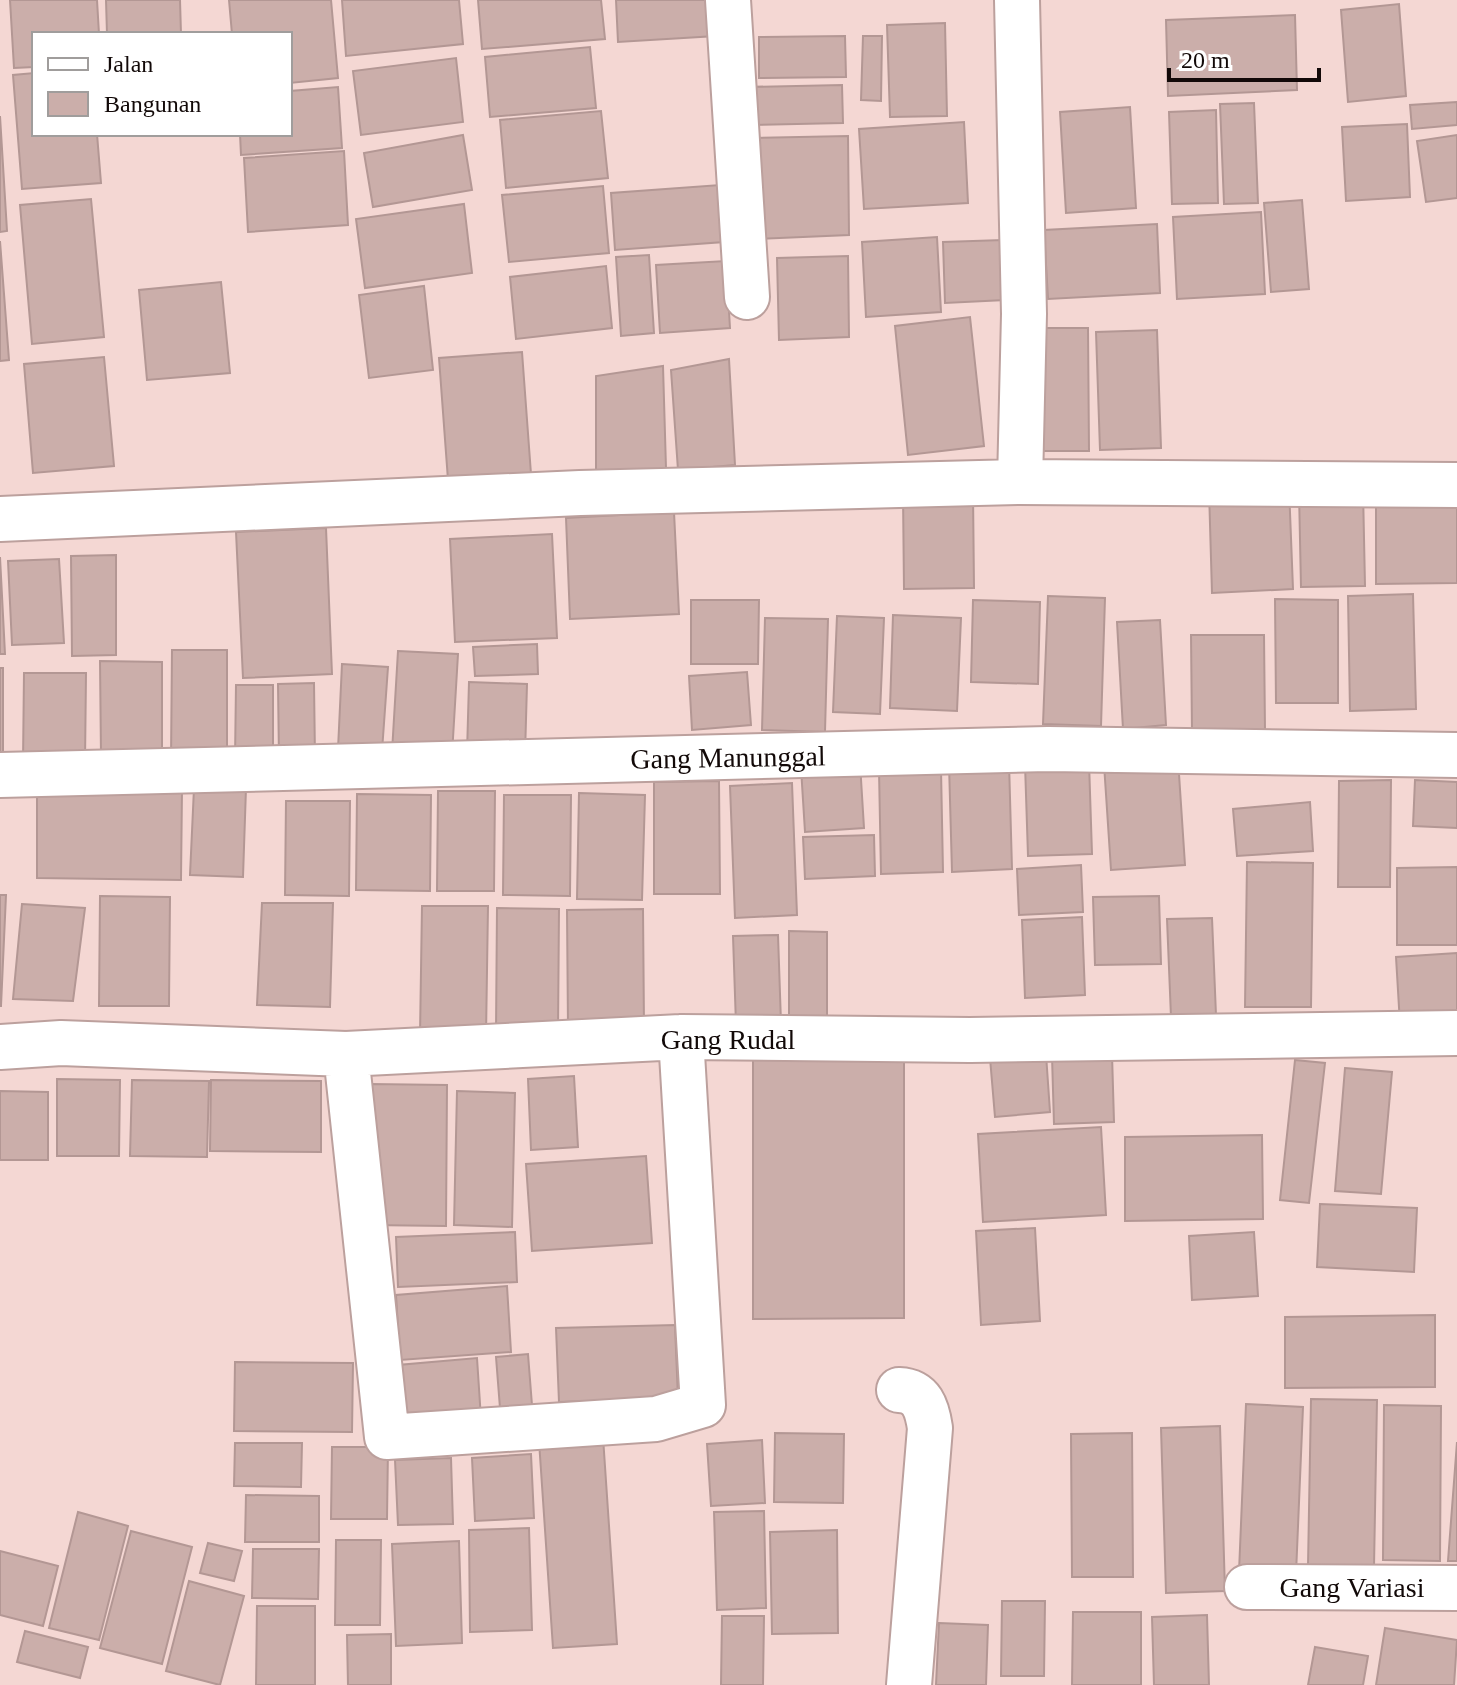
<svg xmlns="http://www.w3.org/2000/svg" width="1457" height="1685" viewBox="0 0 1457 1685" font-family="'Times New Roman',serif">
<rect width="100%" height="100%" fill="#f4d7d3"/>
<path fill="#cbaeaa" stroke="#b39794" stroke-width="2" d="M10,0H97L99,34H34V67L14,68Z
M106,0H180L181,34H107Z
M229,0H331L338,78L290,83V34H232Z
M342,0H459L463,44L346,56Z
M478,0H601L605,39L482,49Z
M616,0H715L716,36L618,42Z
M1399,4L1406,96L1348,102L1341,10Z
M1295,15L1297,90L1168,96L1166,20Z
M945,23L947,116L890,117L887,25Z
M845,36L846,77L759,78V37Z
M863,36H882L881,101L861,100Z
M590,47L596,108L490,117L485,57Z
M456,58L463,122L361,135L353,71Z
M34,73V134H97L101,183L22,189L13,75Z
M842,85L843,123L747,125L746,87Z
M338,87L342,148L241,155L240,134H290V91Z
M1457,102V125L1412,129L1410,105Z
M1254,103L1258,203L1224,204L1220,104Z
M1130,107L1136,208L1066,213L1060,112Z
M1216,110L1218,203L1172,204L1169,112Z
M601,111L608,178L506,188L500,120Z
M0,116L7,231L0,232Z
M964,122L968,203L864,209L859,129Z
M1407,124L1410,197L1346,201L1342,127Z
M463,135L472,190L373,207L364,153Z
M1457,135V198L1426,202L1417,141Z
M848,136L849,235L755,239L752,138Z
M344,151L348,225L248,232L244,158Z
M720,185L724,242L615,250L611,193Z
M603,186L609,253L509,262L502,195Z
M91,199L104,337L32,344L20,205Z
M1302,200L1309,289L1271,292L1264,203Z
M464,204L472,273L365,288L356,219Z
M1261,212L1265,294L1177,299L1173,217Z
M1157,224L1160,293L1048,299L1044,230Z
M937,237L941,312L866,317L862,242Z
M1003,240L1005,300L945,303L943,242Z
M0,241L9,360L0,361Z
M649,255L654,333L621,336L616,257Z
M848,256L849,337L779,340L777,258Z
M726,261L730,328L660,333L656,265Z
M606,266L612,328L516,339L510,277Z
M221,282L230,373L147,380L139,290Z
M424,286L433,370L369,378L359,295Z
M970,317L984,446L908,455L895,326Z
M1035,328H1088L1089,451H1036Z
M1157,330L1161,448L1100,450L1096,332Z
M522,352L531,474L448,480L439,358Z
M104,357L114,466L33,473L24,364Z
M729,359L735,465L678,470L671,370Z
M663,366L666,468L596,476V376Z
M1457,486V583L1376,584V487Z
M1289,487L1293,589L1212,593L1209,490Z
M1363,490L1365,586L1301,587L1299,492Z
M973,493L974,588L904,589L903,494Z
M674,512L679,614L570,619L566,518Z
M326,528L332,674L243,678L236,532Z
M552,534L557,638L455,642L450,539Z
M116,555V655L72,656L71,556Z
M0,557L5,654H0Z
M59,559L64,643L12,645L8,561Z
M1413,594L1416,709L1350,711L1348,596Z
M1048,596L1105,598L1101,726L1043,724Z
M1275,599L1338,600V703H1276Z
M691,600H759L758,664H691Z
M973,600L1040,602L1038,684L971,682Z
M893,615L961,618L957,711L890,708Z
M837,616L884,618L880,714L833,712Z
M765,618L828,619L825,732L762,730Z
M1160,620L1166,725L1123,729L1117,622Z
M1191,635H1264L1265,731L1192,732Z
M537,644L538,674L475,676L473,647Z
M172,650H227V761H171Z
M398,651L458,654L452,755L392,752Z
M100,661L162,662V757L101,756Z
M342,664L388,667L382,751L338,749Z
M0,668H3V758H0Z
M747,672L751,725L692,730L689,676Z
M24,673H86L85,763H23Z
M469,682L527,684L525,755L467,753Z
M314,683L315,759H279L278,684Z
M236,685H273V760L235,759Z
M1178,759L1185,865L1111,870L1104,764Z
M1009,762L1012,869L952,872L949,764Z
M1089,762L1092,854L1028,856L1025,764Z
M860,763L864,828L805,832L801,768Z
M941,769L943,872L881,874L879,770Z
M1391,780L1390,887H1338L1339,781Z
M1415,780L1457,782V828L1413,826Z
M719,781L720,894H654V782Z
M792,783L797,915L735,918L730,786Z
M37,788L182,789L181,880L37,878Z
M194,788H246L243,877L190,875Z
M438,791H495L494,891H437Z
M579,793L645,795L642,900L577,899Z
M357,794L431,795L430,891L356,890Z
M504,795H571L570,896L503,895Z
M286,801H350L349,896L285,895Z
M1310,802L1313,851L1237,856L1233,809Z
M874,835L875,876L805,879L803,837Z
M1247,862L1313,863L1311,1007H1245Z
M1081,865L1083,912L1019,915L1017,869Z
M1457,867V945H1397V868Z
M0,895H6L1,1006H0Z
M100,896L170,897L169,1006H99Z
M1159,896L1161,964L1095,965L1093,897Z
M262,903H333L330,1007L257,1005Z
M22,904L85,908L73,1001L13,999Z
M422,906H488L486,1036L420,1035Z
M497,908L559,909L558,1032L496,1031Z
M643,909L644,1027L568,1028L567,910Z
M1082,917L1085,995L1025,998L1022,920Z
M1212,918L1216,1015L1171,1017L1167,919Z
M789,931L827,932V1022L789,1021Z
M778,935L781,1023L736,1025L733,936Z
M1457,953V1019L1400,1024L1396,957Z
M904,1048V1318L753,1319V1049Z
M1046,1054L1050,1112L995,1117L990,1058Z
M1112,1054L1114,1122L1054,1124L1052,1056Z
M1295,1060L1325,1063L1309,1203L1280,1200Z
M1345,1068L1392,1072L1381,1194L1335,1191Z
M574,1076L578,1147L531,1150L528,1079Z
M57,1079L120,1080L119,1156H57Z
M132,1080L209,1081L207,1157L130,1156Z
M211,1080L321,1081V1152L210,1151Z
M370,1084L447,1085L446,1226L369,1225Z
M0,1091L48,1092V1160H0Z
M457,1091L515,1093L512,1227L454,1225Z
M1101,1127L1106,1215L983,1222L978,1134Z
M1262,1135L1263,1219L1125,1221V1137Z
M646,1156L652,1243L532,1251L526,1164Z
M1320,1204L1417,1208L1414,1272L1317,1267Z
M1035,1228L1040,1321L981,1325L976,1231Z
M515,1232L517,1282L398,1287L396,1237Z
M1254,1232L1258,1296L1192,1300L1189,1236Z
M507,1286L511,1352L400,1360L396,1295Z
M1435,1315V1387L1285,1388V1317Z
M675,1325L678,1398L559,1402L556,1328Z
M528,1354L533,1418L501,1421L496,1357Z
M477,1358L481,1419L404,1427L398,1365Z
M235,1362L353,1363L352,1432L234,1431Z
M1311,1399L1377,1400L1374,1567L1308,1566Z
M1246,1404L1303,1407L1296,1574L1239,1572Z
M1384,1405L1441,1406L1440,1561L1383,1560Z
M1220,1426L1225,1591L1166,1593L1161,1428Z
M775,1433L844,1434L843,1503L774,1502Z
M1132,1433L1133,1577H1072L1071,1434Z
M603,1437L617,1644L553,1648L539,1441Z
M762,1440L765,1503L711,1506L707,1444Z
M1457,1442V1561H1448Z
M235,1443H302L301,1487L234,1486Z
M332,1447H388L387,1519H331Z
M531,1454L534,1518L475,1521L472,1458Z
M451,1458L453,1524L398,1525L395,1460Z
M246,1495L319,1496V1542H245Z
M764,1511L766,1608L717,1610L714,1512Z
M78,1512L128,1526L99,1640L49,1628Z
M529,1528L532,1630L470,1632L469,1530Z
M837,1530L838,1633L772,1634L770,1532Z
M131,1531L192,1547L162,1664L100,1648Z
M336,1540H381L380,1625H335Z
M459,1541L462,1643L396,1646L392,1544Z
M208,1543L242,1551L234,1581L200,1573Z
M253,1549H319L318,1599L252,1598Z
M0,1551L58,1566L43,1626L0,1615Z
M189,1581L244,1596L220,1685L166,1671Z
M1002,1601H1045L1044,1676H1001Z
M257,1606H315V1685H256Z
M1073,1612H1141V1685H1072Z
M1207,1615L1209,1685H1154L1152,1617Z
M722,1616H764L763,1685H721Z
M939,1623L988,1625L986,1685H936Z
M1385,1628L1457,1640L1454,1685H1376Z
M25,1631L88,1647L80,1678L17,1662Z
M391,1634V1685H348L347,1635Z
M1315,1647L1368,1656L1363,1685H1308Z"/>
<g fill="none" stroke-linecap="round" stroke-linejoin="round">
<g stroke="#bca09d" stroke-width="48">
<path id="minor" d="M728,0L747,297
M1017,0L1024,314L1020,482
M0,519L580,493L1020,482L1457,485
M0,775L1048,749L1457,755
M0,1047L61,1043L346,1054L681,1037L970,1040L1457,1033
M346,1054L387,1437L656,1419L703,1405L681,1037
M899,1390C922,1391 927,1408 930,1428L909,1685
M1247,1587L1457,1588"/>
</g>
<use href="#minor" stroke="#fff" stroke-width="44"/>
</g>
<g text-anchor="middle" stroke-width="6" stroke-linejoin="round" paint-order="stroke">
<g font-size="28" fill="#120908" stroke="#fff">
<text transform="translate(728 757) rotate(-1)" y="10">Gang Manunggal</text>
<text x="728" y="1049">Gang Rudal</text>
<text x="1352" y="1597">Gang Variasi</text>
</g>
</g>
<rect x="32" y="32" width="260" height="104" fill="#ffffff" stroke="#a09d9c" stroke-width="2"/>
<rect x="48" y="58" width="40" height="12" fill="#ffffff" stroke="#a09d9c" stroke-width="2"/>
<text x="104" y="72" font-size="24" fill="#120908">Jalan</text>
<rect x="48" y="92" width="40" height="24" fill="#cbaeaa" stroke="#a09d9c" stroke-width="2"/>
<text x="104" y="112" font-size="24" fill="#120908">Bangunan</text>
<path d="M1169 68v12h150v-12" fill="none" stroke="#120908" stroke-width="4"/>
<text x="1181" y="68" font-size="24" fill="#120908" stroke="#ffffff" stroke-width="6" paint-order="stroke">20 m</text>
</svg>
